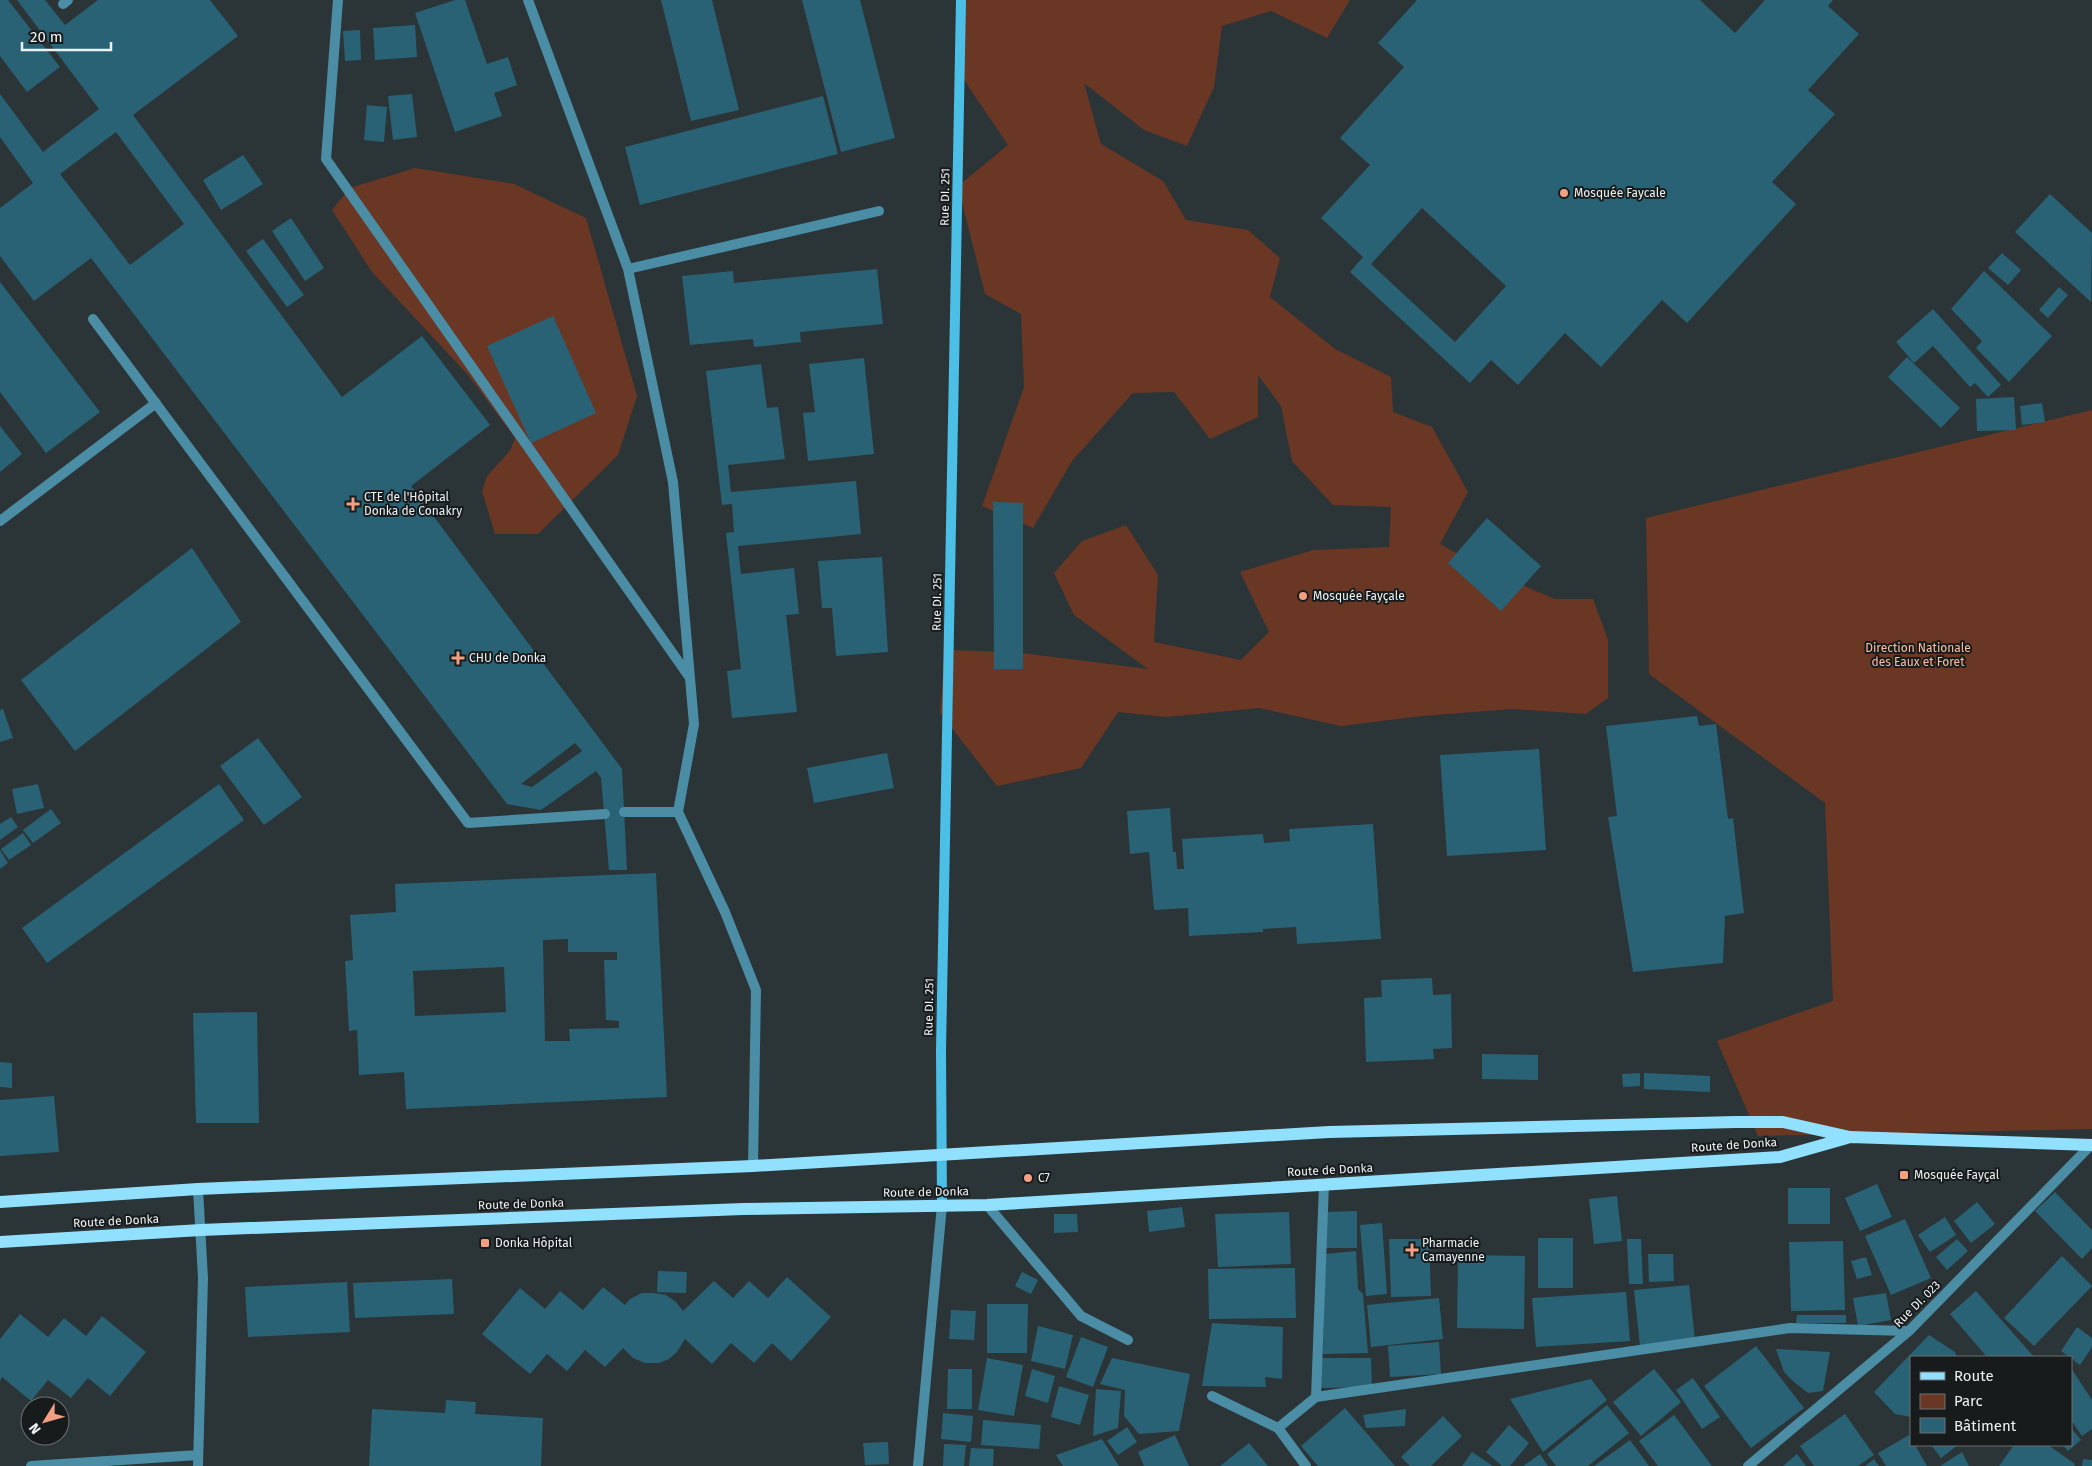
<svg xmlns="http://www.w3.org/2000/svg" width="2092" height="1466" viewBox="0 0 2092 1466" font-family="'Fira Sans',sans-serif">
<rect width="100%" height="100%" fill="#2b3437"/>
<path fill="#6a3725" d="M965,0H1350L1327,38L1271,11L1222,26L1214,87L1187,146L1144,130L1084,83L1101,144L1163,181L1186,220L1248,230L1280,258L1270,297L1335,349L1391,377L1393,412L1432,427L1468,492L1440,544L1487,570L1555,599H1593L1608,640V698L1586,714L1512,709L1422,716L1341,726L1259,708L1166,717L1118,712L1081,768L997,786L940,713L945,650L1015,652L1148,669L1074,615L1054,573L1082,541L1126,525L1158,575L1154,642L1241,660L1269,632L1240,572L1313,550L1389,547L1391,507L1333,505L1292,461L1281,406L1258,375V417L1210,439L1174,392L1133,393L1072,461L1033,528L982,506L1024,387L1021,314L985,294L958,186L1008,145L962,77Z
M415,168L514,184L586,218L637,396L618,455L538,534H495L482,491L487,476L510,451L515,438L469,376L372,272L332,210L350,188Z
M2092,410V1129L1758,1136L1717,1041L1833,1001L1825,803L1649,674L1646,518Z"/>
<path fill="#296275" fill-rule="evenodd" d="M0,0H8L60,67L27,92L0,56Z
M17,0H45L65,25L98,0H210L238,36L133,115L342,397L422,336L490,425L411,486L622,769L627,870H609L601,778L596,771L541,810L507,804L91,258L34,301L0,256V208L33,183L0,137V94L43,152L99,109ZM116,132L184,224L130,265L60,174ZM575,743L582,751L532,787L521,784Z
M455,0H465L487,64L508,57L517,85L494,93L502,116L455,132L415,13Z
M661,0H712L739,110L691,121Z
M802,0H860L895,138L841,152Z
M1417,0H1700L1735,33L1765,0H1833L1828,6L1859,34L1808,90L1835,114L1772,182L1796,204L1687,323L1662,300L1601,367L1565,333L1518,385L1491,360L1470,383L1350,272L1363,257L1321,218L1370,165L1340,138L1404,67L1378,43ZM1422,208L1506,286L1455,342L1371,264Z
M415,25L417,57L375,60L373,28Z
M360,30L361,60L345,61L343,31Z
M412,94L417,137L393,140L388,96Z
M823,96L838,154L640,205L625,147Z
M367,105L387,107L384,142L364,140Z
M243,155L263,184L221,210L203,180Z
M2050,194L2092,233L2091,302L2015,232Z
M291,218L324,268L305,281L272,231Z
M263,239L304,295L287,307L246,251Z
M2002,253L2021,270L2008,285L1988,268Z
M877,269L883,324L800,332L801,342L754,347L753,339L690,345L682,276L733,271L734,283Z
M1984,271L2052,336L2009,382L1976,348L1982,341L1951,309Z
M0,282L100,412L46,453L0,392Z
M2059,287L2068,295L2048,318L2039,310Z
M1933,309L2001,385L1988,397L1975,383L1970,387L1933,346L1914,363L1896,342Z
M553,316L596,413L531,443L487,346Z
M1907,357L1960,408L1941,428L1888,377Z
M864,358L874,454L808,461L803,413L815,412L809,364Z
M761,364L767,408L778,407L785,459L728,465L731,492L856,481L861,534L738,546L741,574L794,568L799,614L786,615L797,712L732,718L727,671L741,669L726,533L734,532L732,504L722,505L706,371Z
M2014,397L2016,430L1977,431L1976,399Z
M2042,403L2045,422L2022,425L2020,406Z
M0,426L22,454L0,472Z
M993,502L1023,503V669H994Z
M1487,518L1541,566L1501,611L1448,563Z
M192,548L241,622L75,751L21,680Z
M882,557L888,652L836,656L832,608H822L818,561Z
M3,709L13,738L0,742V710Z
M1697,716L1699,726L1716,724L1728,819L1733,818L1744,913L1725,916L1723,963L1633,972L1608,817L1617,816L1606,726Z
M258,738L302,797L264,825L220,766Z
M1539,749L1546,850L1447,856L1440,755Z
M887,753L894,788L814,803L807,768Z
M38,784L44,808L17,814L12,789Z
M219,784L244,820L47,963L22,928Z
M1170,808L1173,852H1176L1177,869H1184L1182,839L1263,834L1264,843L1290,841L1289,829L1373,824L1381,939L1297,944L1296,927L1263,929V932L1189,936L1188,908L1154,910L1149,852L1130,854L1127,811Z
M51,809L61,823L33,843L23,830Z
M11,817L18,827L0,840V824Z
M23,833L31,845L9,860L1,849Z
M0,850L8,863L0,869Z
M656,873L667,1097L406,1109L404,1072L359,1075L357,1030L349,1031L345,961L353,960L350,915L396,912L395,884ZM568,939V952H617V960H604L606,1020L619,1021V1028L569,1029L570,1041H545L543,940ZM504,967L506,1012L415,1016L413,971Z
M1432,978L1433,995L1451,994L1452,1048L1433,1049L1434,1059L1366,1062L1364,998L1382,997L1381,980Z
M257,1012L259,1123H196L193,1013Z
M1482,1054L1538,1055V1080L1482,1079Z
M0,1062L12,1063V1088L0,1087Z
M1640,1073V1086L1623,1087L1622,1074Z
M1644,1073L1710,1076V1092L1644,1089Z
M54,1096L59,1152L0,1156V1100Z
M1877,1184L1892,1217L1860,1231L1845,1198Z
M1788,1188H1830V1224H1788Z
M2055,1192L2092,1230V1248L2082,1259L2035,1211Z
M1617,1196L1622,1241L1594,1244L1589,1199Z
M1977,1202L1995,1224L1971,1243L1954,1221Z
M1182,1207L1185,1227L1149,1232L1147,1211Z
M1357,1211V1248H1324V1212Z
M1289,1212L1291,1264L1218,1267L1215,1214Z
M1054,1214H1077L1078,1232L1054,1233Z
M1945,1217L1956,1235L1930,1252L1918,1235Z
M1905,1219L1931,1278L1891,1295L1865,1236Z
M1382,1223L1387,1294L1366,1296L1360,1225Z
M1538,1238H1573V1288H1538Z
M1389,1239H1429L1431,1296L1391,1297Z
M1627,1239H1641L1643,1284H1629Z
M1957,1239L1968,1251L1947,1270L1936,1257Z
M1843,1241L1845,1310L1791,1311L1789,1242Z
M1356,1251L1358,1289L1363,1294L1368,1353L1323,1354L1325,1254Z
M1648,1254H1673L1674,1281L1649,1282Z
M1458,1255L1525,1256L1524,1329L1457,1328Z
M2062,1256L2092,1286L2034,1346L2004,1318Z
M1866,1257L1872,1275L1857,1279L1851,1261Z
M1295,1268L1296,1318L1209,1319L1208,1269Z
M658,1271L687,1272L686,1293L657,1292Z
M1022,1272L1038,1280L1031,1294L1015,1286Z
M787,1277L831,1317L791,1361L772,1343L754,1363L731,1343L712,1364L685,1339L677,1352L669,1359L659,1363H645L633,1358L623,1348L605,1367L585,1350L567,1371L547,1354L530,1374L482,1334L520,1288L545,1309L560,1291L583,1310L603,1287L625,1305L630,1299L642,1293H654L666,1295L676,1302L683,1311L714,1281L733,1298L749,1281L768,1298Z
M452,1279L454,1314L355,1318L353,1283Z
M347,1282L350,1332L248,1337L245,1287Z
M1689,1285L1695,1340L1640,1346L1634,1290Z
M1976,1291L2034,1357H1987L1950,1314Z
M1626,1292L1630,1341L1536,1347L1532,1298Z
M1886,1293L1891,1320L1858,1326L1853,1298Z
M1439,1298L1443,1339L1371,1347L1367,1305Z
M987,1304H1028L1027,1353H987Z
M951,1310L976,1311L974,1340L949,1339Z
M20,1314L48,1337L64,1318L86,1336L102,1316L146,1352L110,1396L88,1378L71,1398L48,1380L31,1401L2,1377L0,1381V1339Z
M1797,1315H1846V1323H1796Z
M1212,1323L1283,1327L1282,1379L1265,1377L1266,1387L1202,1386Z
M1038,1326L1073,1335L1065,1369L1031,1361Z
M2077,1327L2092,1338V1347L2080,1365L2061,1351Z
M1929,1335L1955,1352L1957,1357H1911V1417L1895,1414L1874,1392Z
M1081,1337L1108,1347L1093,1387L1066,1377Z
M1439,1342L1441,1374L1390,1377L1388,1346Z
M1756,1346L1804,1408L1751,1448L1704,1386Z
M1776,1349L1830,1352L1823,1391L1808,1393L1794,1382L1784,1372Z
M987,1358L1023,1365L1014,1416L978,1410Z
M1112,1358L1190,1374L1179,1431L1139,1434L1124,1416L1125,1390L1100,1384Z
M1319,1358H1371L1372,1387L1320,1388Z
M2071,1368L2092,1400V1429L2082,1436L2071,1420Z
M948,1369H972V1409H947Z
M1032,1369L1055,1376L1048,1403L1025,1396Z
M1654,1369L1681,1402L1641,1436L1613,1402Z
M1693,1378L1720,1417L1702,1429L1676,1390Z
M1591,1379L1607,1400L1543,1452L1510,1399Z
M1059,1386L1089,1395L1080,1425L1051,1417Z
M1096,1389L1121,1391L1118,1428L1093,1436Z
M446,1400L476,1402L475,1414L543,1418L541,1466H369L372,1409L445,1413Z
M1607,1405L1629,1433L1588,1466H1556L1547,1454Z
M1345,1408L1395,1466H1318L1301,1446Z
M1406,1409L1405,1426L1366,1428L1363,1415Z
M943,1413L973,1416L971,1442L941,1439Z
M1845,1414L1874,1455L1858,1466H1814L1800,1446Z
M1674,1415L1712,1466H1658L1639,1441Z
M1443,1416L1462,1436L1431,1466H1410L1401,1457Z
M983,1420L1041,1425L1039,1449L981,1445Z
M1509,1425L1529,1443L1510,1466H1502L1486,1452Z
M1127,1427L1137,1442L1118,1455L1107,1441Z
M2071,1428L2081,1440L2068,1451L2063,1445H2071Z
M1175,1435L1189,1466H1144L1138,1452Z
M1909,1435L1911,1445H1915L1927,1466H1886L1878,1453Z
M1102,1439L1119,1466H1063L1056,1455Z
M1630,1440L1649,1466H1594Z
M888,1442L889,1464L865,1465L863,1443Z
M1249,1443L1268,1466H1220Z
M944,1444L966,1445L964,1466H943Z
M1931,1445H1958L1941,1458Z
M2014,1445H2048L2075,1464L2074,1466H1999Z
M971,1448L994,1449L993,1466H969Z
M1472,1452L1493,1466H1462Z
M1962,1452L1969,1466H1940Z
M1540,1454L1548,1466H1523Z
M1797,1454L1806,1466H1783Z
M1874,1459L1879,1466H1865Z
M2083,1459L2092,1460V1466H2082Z"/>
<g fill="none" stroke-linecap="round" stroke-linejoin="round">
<path stroke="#4a8da5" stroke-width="10" d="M338,0L326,159L690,678
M528,0L628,269L673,482L694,724L678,812L725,912L756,990L753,1166
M63,4L68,0
M628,269L879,211
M93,319L468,823L605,814
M0,521L156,403
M624,812H678
M198,1189L203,1278L198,1466
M987,1205L1081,1316L1128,1340
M1212,1396L1278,1428
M31,1466L198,1455"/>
<path stroke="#4a8da5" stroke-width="10" d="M1316,1397L1790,1328L1909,1331
M918,1466L942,1205
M1306,1466L1278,1428L1316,1397L1324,1184
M1748,1466L1909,1331L2090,1146"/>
<path stroke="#4bbfe6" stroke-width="10" d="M942,1205L941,1050L961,0"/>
<path stroke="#91e0fd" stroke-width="12" d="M0,1202L198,1189L753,1166L1329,1132L1736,1122H1783L1850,1137L2092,1145
M0,1242L201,1230L743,1209L987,1205L1780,1157L1847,1138"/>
</g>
<g fill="#f3a082" stroke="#171b1c" stroke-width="2">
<circle cx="1564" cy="193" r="5"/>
<path d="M350.5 496.5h5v5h5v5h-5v5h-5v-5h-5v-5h5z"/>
<circle cx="1303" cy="596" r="5"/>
<path d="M455.5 650.5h5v5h5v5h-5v5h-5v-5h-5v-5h5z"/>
<rect x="1899" y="1170" width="10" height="10" rx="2.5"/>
<circle cx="1028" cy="1178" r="5"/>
<rect x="480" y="1238" width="10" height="10" rx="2.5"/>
<path d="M1409.5 1242.5h5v5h5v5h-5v5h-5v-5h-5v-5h5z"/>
</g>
<g text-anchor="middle" stroke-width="4" stroke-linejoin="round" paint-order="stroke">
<g font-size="12" fill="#ecf1f4" stroke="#171b1c" text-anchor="start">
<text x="1574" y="197">Mosquée Faycale</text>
<text x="364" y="501">CTE de l'Hôpital<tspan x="364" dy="14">Donka de Conakry</tspan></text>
<text x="1313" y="600">Mosquée Fayçale</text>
<text x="469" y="662">CHU de Donka</text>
<text x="1914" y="1179">Mosquée Fayçal</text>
<text x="1038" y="1182">C7</text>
<text x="495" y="1247">Donka Hôpital</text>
<text x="1422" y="1247">Pharmacie<tspan x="1422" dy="14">Camayenne</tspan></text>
</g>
<g font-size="12" fill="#ecf1f4" stroke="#171b1c">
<text transform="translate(945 197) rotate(-89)" y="4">Rue DI. 251</text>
<text transform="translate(937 602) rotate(-89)" y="4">Rue DI. 251</text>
<text transform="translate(929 1007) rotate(-89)" y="4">Rue DI. 251</text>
<text transform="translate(1734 1145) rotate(-4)" y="4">Route de Donka</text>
<text transform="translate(1330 1170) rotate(-3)" y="4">Route de Donka</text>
<text transform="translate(926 1192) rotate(-1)" y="4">Route de Donka</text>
<text transform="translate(521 1204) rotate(-2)" y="4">Route de Donka</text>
<text transform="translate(116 1221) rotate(-3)" y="4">Route de Donka</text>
<text transform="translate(1917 1304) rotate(-45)" y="4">Rue DI. 023</text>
</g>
<g font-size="12" fill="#ffbca4" stroke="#171b1c">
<text x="1918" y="652">Direction Nationale<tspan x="1918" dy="14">des Eaux et Foret</tspan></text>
</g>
</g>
<rect x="1910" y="1356" width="162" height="90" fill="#171b1c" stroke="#6c7172"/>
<rect x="1920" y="1372" width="25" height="8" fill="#91e0fd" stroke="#6c7172"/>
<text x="1954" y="1381" font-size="15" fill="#ecf1f4">Route</text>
<rect x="1920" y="1394" width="25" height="15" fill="#6a3725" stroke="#6c7172"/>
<text x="1954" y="1406" font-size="15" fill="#ecf1f4">Parc</text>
<rect x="1920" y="1418" width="25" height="15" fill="#296275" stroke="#6c7172"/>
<text x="1954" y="1431" font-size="15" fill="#ecf1f4">Bâtiment</text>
<g transform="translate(45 1421) rotate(233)"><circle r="24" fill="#171b1c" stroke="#6c7172"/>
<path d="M0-4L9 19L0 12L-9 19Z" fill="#f3a082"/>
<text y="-8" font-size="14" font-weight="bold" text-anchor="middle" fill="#ecf1f4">N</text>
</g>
<path d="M22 42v8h89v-8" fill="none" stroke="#ecf1f4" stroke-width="2.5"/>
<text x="30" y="42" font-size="15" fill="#ecf1f4" stroke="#171b1c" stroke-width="4" paint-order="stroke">20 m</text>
</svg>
